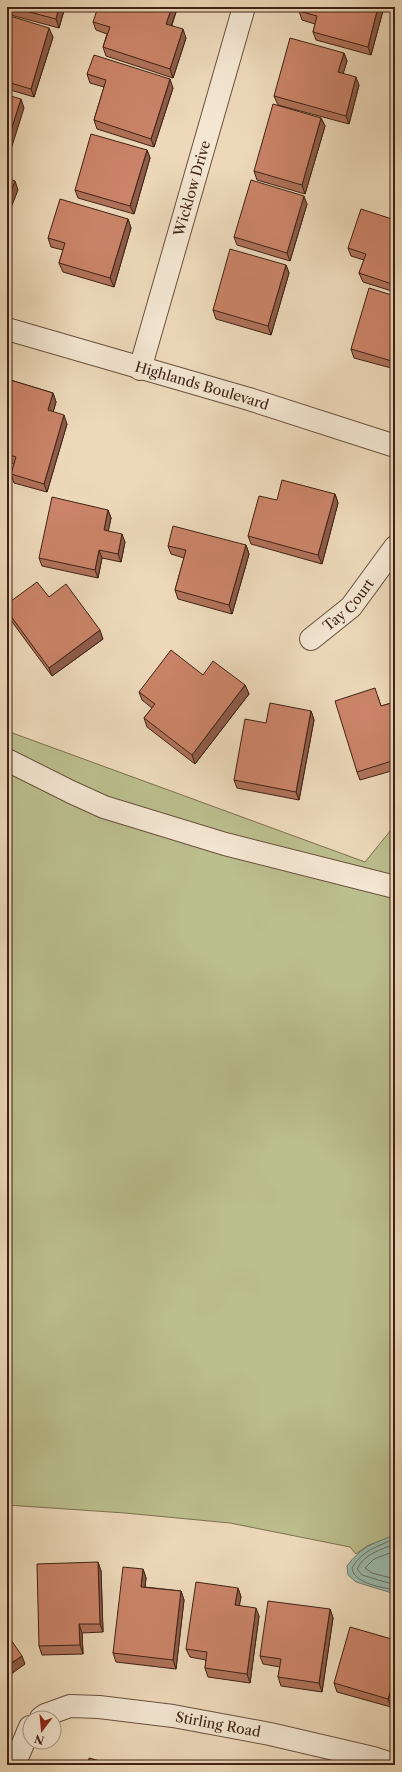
<svg xmlns="http://www.w3.org/2000/svg" width="402" height="1772" viewBox="0 0 402 1772" font-family="'Libre Caslon Text',serif">
<rect width="100%" height="100%" fill="#edd9ba"/>
<filter id="stains"><feTurbulence type="fractalNoise" baseFrequency=".005" numOctaves="4"/><feColorMatrix values="0 0 0 0 .2 0 0 0 0 .09 0 0 0 0 .02 0 0 0 .5 -.17"/></filter>
<radialGradient id="worn" r=".72"><stop offset=".6" stop-color="#630" stop-opacity="0"/><stop offset="1" stop-color="#630" stop-opacity=".3"/></radialGradient>
<path fill="#bbbe8d" stroke="#7d7050" d="M7,731L365,862L395,825V1535L367,1546L356,1554L350,1547L230,1523L125,1513L7,1505Z"/>
<path fill="#99baad" stroke="#757d70" d="M395,1535V1594L356,1582L348,1575L347,1566C361,1547 374,1543 395,1535Z"/>
<g fill="none" stroke-linecap="round" stroke-linejoin="round">
<path stroke="#6c6e60" stroke-width="1" d="M395,1539C378,1546 361,1551 352,1568C354,1584 382,1587 395,1590
M395,1544C380,1550 364,1554 357,1569L362,1575L395,1585
M395,1551L374,1559L365,1568L372,1573L395,1579"/>
<g stroke="#6a503e" stroke-width="24">
<g id="minor">
<path id="s1" d="M7,329L249,399L395,446"/>
<path id="s2" d="M140,369L244,7"/>
<path id="s3" d="M311,639L351,607L395,547"/>
<path d="M7,760L71,792L104,807L225,844L395,887"/>
<path id="s4" d="M41,1718L45,1715L70,1706L99,1707L173,1716L270,1734L373,1758L395,1765"/>
<path d="M14,1765L30,1727"/>
</g>
</g>
<use href="#minor" stroke="#f3e6d2" stroke-width="22"/>
</g>
<path fill="#af725a" stroke="#3f2214" d="M7,7H65L59,28L7,14Z
M384,7L371,55L316,40L313,32L315,24L302,20L299,11Z
M176,12L172,25L186,38L173,78L106,56L103,47L107,34L96,30L93,22Z
M7,15L53,37L34,97L7,89Z
M344,53L347,61L343,73L359,85L349,124L278,105L274,96Z
M87,74L173,88L154,147L97,129L94,120L104,87L90,83Z
M321,118L325,126L305,194L257,180L254,171Z
M147,150L150,158L134,214L78,198L75,190Z
M307,204L290,261L237,245L234,237Z
M128,219L131,228L114,287L63,272L59,263L63,250L51,247L48,238Z
M395,220V292L363,282L359,273L364,260L351,256L348,248Z
M286,265L289,273L271,335L216,319L213,310Z
M395,296V369L354,358L351,349Z
M7,379L53,393L56,402L53,412L67,424L47,492L14,483L11,474L14,464L7,462Z
M335,494L338,503L322,564L251,544L248,536L277,500Z
M108,510L111,518L108,531L125,542L121,562L102,558L98,578L42,566L39,558Z
M246,545L249,554L232,614L178,599L175,590L184,558L171,554L168,546Z
M49,597L103,639L52,676L7,615V604Z
M395,631V646L394,645L391,637Z
M203,675L245,685L249,694L195,764L147,727L144,718L152,708L142,700L139,692Z
M378,697L381,706L395,702V770L360,780L357,772Z
M311,711L314,720L299,800L237,788L234,780L266,723Z
M98,1562L101,1571L103,1632L82,1633L83,1654L42,1655L39,1646Z
M143,1569L146,1578L145,1587L181,1591L184,1600L176,1669L116,1662L113,1653Z
M238,1588L241,1597L239,1605L259,1616L250,1683L208,1677L205,1668L206,1660L190,1657L186,1649Z
M330,1609L333,1618L322,1692L281,1686L278,1677L280,1667L263,1664L260,1656Z
M395,1640L391,1707L337,1692L334,1683Z"/>
<path fill="#8e5c4a" stroke="#3f2214" d="M59,7H65L59,28L56,19Z
M172,7H174L176,12L169,32L166,24Z
M378,7H384L371,55L368,47Z
M49,28L53,37L34,97L31,89Z
M183,29L186,38L173,78L170,69Z
M344,53L347,61L341,81L338,72Z
M356,77L359,85L349,124L346,116Z
M170,79L173,88L154,147L151,139Z
M21,99L24,108L7,162V143Z
M321,118L325,126L305,194L302,185Z
M147,150L150,158L134,214L130,206Z
M15,181L18,190L7,218V202Z
M304,196L307,204L290,261L287,253Z
M128,219L131,228L114,287L110,278Z
M286,265L289,273L271,335L268,326Z
M53,393L56,402L51,419L48,410Z
M64,415L67,424L47,492L44,484Z
M335,494L338,503L322,564L318,555Z
M108,510L111,518L107,538L104,530Z
M122,534L125,542L121,562L118,554Z
M246,545L249,554L232,614L229,605Z
M99,550L102,558L98,578L95,570Z
M100,630L103,639L52,676L49,668Z
M245,685L249,694L195,764L192,755Z
M311,711L314,720L299,800L296,792Z
M98,1562L101,1571L103,1632L100,1624Z
M143,1569L146,1578L144,1595L141,1587Z
M238,1588L241,1597L238,1613L235,1605Z
M181,1591L184,1600L176,1669L173,1660Z
M256,1608L259,1616L250,1683L247,1674Z
M330,1609L333,1618L322,1692L319,1683Z
M79,1624L82,1633L83,1654L80,1645Z
M22,1656L25,1664L7,1677V1666Z
M395,1676V1695L391,1707L388,1699Z"/>
<path fill="#cb8469" stroke="#3f2214" d="M10,7H59L56,19Z
M98,7H172L166,24L183,29L170,69L103,47L110,27L93,22Z
M300,7H378L368,47L313,32L317,16L299,11Z
M7,15L49,28L31,89L7,82Z
M290,38L344,53L338,72L356,77L346,116L274,96Z
M94,55L170,79L151,139L94,120L106,80L87,74Z
M7,95L21,99L7,143Z
M273,104L321,118L302,185L254,171Z
M91,134L147,150L130,206L75,190Z
M7,178L15,181L7,202Z
M251,180L304,196L287,253L234,237Z
M60,199L128,219L110,278L59,263L65,243L48,238Z
M361,209L395,220V285L359,273L366,254L348,248Z
M230,249L286,265L268,326L213,310Z
M369,288L395,296V362L351,349Z
M7,379L53,393L48,410L64,415L44,484L11,474L16,457L7,454Z
M282,480L335,494L318,555L248,536L259,496L277,500Z
M52,497L108,510L104,530L122,534L118,554L99,550L95,570L39,558Z
M173,526L246,545L229,605L175,590L186,550L168,546Z
M37,582L49,597L66,584L100,630L49,668L7,611V604Z
M395,631V640L391,637Z
M171,650L203,675L213,661L245,685L192,755L144,718L155,704L139,692Z
M375,688L381,706L395,702V760L357,772L335,701Z
M270,703L311,711L296,792L234,780L245,719L266,723Z
M98,1562L100,1624H79L80,1645L39,1646L37,1564Z
M123,1567L143,1569L141,1587L181,1591L173,1660L113,1653Z
M196,1582L238,1588L235,1605L256,1608L247,1674L205,1668L207,1652L186,1649Z
M268,1601L330,1609L319,1683L278,1677L281,1659L260,1656Z
M350,1627L395,1640V1676L388,1699L334,1683Z
M7,1634L22,1656L7,1666Z
M89,1758L114,1765H88Z"/>
<g text-anchor="middle" stroke-width="4" stroke-linejoin="round" paint-order="stroke">
<g font-size="14" fill="#3f2214" stroke="#f3e6d2">
<text dy="5" stroke="none"><textPath href="#s2" startOffset="188">Wicklow Drive</textPath></text>
<text dy="5" stroke="none"><textPath href="#s1" startOffset="203">Highlands Boulevard</textPath></text>
<text dy="5" stroke="none"><textPath href="#s3" startOffset="51">Tay Court</textPath></text>
<text dy="5" stroke="none"><textPath href="#s4" startOffset="181">Stirling Road</textPath></text>
</g>
</g>
<rect width="402" height="1772" fill="none" stroke="#edd9ba" stroke-width="24"/>
<rect x="8" y="8" width="386" height="1756" fill="none" stroke="#3f2214" stroke-width="2"/>
<rect x="12" y="12" width="378" height="1748" fill="none" stroke="#3f2214"/>
<g transform="translate(42 1730) rotate(196)"><circle r="19" fill="#f3e6d2" stroke="#ab9886"/>
<path d="M0-3L7 15L0 10L-7 15Z" fill="#8f2418"/>
<text y="-6" font-size="11" font-weight="bold" text-anchor="middle" fill="#3f2214">N</text>
</g>
<rect width="100%" height="100%" filter="url(#stains)"/>
<rect width="100%" height="100%" fill="url(#worn)"/>
</svg>
